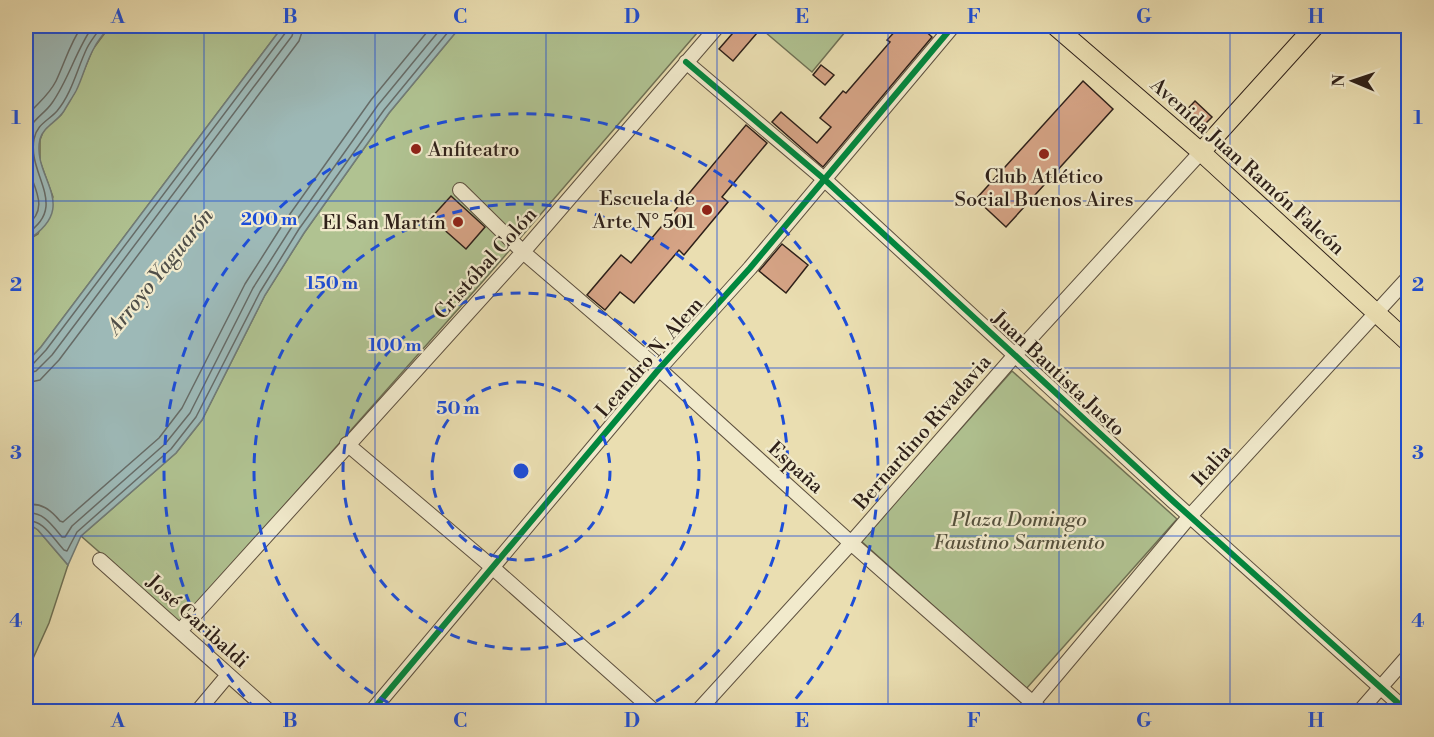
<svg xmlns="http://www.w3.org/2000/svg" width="1434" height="737" viewBox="0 0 1434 737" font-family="'Libre Bodoni',serif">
<rect width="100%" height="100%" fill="#eadeb1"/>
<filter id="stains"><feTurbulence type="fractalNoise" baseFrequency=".00333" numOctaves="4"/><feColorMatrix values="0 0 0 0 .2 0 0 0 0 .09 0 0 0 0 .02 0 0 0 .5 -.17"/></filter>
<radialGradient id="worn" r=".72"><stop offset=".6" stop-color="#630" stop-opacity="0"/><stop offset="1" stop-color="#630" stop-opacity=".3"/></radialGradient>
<path fill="#b0c291" stroke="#6f7155" stroke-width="1.5" d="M110,26H283L41,347L26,363V241L38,234L53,197L40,161V140L44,129L61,115L75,92L93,49Z
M461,26H703L484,280L180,623L81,536L176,453L202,420L265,295L304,233L389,113Z
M770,26H838L845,32L812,72L765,32Z
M1012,371L1177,519L1026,689L861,541Z
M32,526L38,530L68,565L49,623L26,674V528Z"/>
<path fill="#9db9b7" stroke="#717c78" stroke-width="1.5" d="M26,26H110C104,33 98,40 94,48C86,62 83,77 76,91C72,98 68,104 64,111C57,122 44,126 40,139C31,178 83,206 26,241Z
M283,26H461L389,113L304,233L265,295L202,420L176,453L81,536L68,565L38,530L32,526L26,528V363L41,347Z"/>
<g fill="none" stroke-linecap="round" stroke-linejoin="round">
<path stroke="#666c68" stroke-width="1.5" d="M26,117C36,104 48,97 56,81C65,62 70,43 82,26
M26,226C52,207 31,185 27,163C26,156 26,147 26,140C28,121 43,116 52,103C69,79 76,50 93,26
M26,234C70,206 27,175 34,139C37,124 48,121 57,111C72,93 77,69 87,48C91,40 97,33 102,26
M26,367L32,365L46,350L286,32L288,26
M26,374L36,371L52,355L292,36L295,26
M26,383L40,380L59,360L299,41L304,26
M26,505C41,502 51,510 60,521L63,522L159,438L182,408L245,284L285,221L371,100L432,26
M26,514C42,510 52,525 62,537H65L72,526L165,444L190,413L253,288L293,225L378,105L443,26
M26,522C42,517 54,540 64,550L67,551L77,532L171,449L196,417L260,292L299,229L384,110L453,26"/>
</g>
<path fill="#d5a385" stroke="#2e2019" stroke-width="1.5" d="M739,26H763L733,61L719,49Z
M900,26H920L932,37L823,167L772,122L781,112L817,143L831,127L820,118L843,91L846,93L859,78L890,42L887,40Z
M821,65L834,75L825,85L813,75Z
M1083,81L1113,109L1006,227L976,199Z
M1195,101L1212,117L1203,126L1193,127L1181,116Z
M746,125L767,143L722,197L728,202L684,255L679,250L634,303L620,292L605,310L587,295L621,255L631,263Z
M451,196L485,227L466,249L431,218Z
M782,244L808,265L786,293L759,271Z"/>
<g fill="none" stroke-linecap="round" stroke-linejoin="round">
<g stroke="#5d503f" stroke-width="16">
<path id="minor" d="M686,62L824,179L1174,502L1408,712
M460,190L523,252L659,369L851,543L1043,712
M347,444L492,567L655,712
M100,560L270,712
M180,631L523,252L718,26
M197,712L228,675
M371,712L659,369L750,268L953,26
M697,712L851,543L1015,355L1201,152
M1025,712L1190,516L1408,278
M1359,712L1408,656"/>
</g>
<g stroke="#2e2019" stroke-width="20">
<path id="major" d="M1055,26L1201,152L1408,342
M1201,152L1315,26"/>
</g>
<use href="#minor" stroke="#f1eacc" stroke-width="14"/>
<use href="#major" stroke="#eadeb1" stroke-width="18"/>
<g stroke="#f1eacc" stroke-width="10">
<path id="cycleway" d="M686,62L824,179L1174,502L1408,712
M371,712L659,369L750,268L953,26"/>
</g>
<use href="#cycleway" stroke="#00873e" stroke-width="6"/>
</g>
<path fill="none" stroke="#1d4ed8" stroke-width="1.5" stroke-opacity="0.55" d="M204,26V712M375,26V712M546,26V712M717,26V712M888,26V712M1059,26V712M1230,26V712M26,201H1408M26,368H1408M26,536H1408"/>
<g fill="none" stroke="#1d4ed8" stroke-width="3" stroke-dasharray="10 8">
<circle cx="521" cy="471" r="89"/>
<circle cx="521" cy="471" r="178"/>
<path d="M404 711A267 267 0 1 1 638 711"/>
<path d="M256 710A357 357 0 1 1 786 710"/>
</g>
<g fill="#8f2418" stroke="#f1eacc" stroke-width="2">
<circle cx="416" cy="149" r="6"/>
<circle cx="1044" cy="154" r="6"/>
<circle cx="707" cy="210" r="6"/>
<circle cx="458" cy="222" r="6"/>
</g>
<g text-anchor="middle" stroke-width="4.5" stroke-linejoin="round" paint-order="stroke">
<g font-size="20" fill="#2e2019" stroke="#f1eacc" text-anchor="end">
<text x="428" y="156" text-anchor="start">Anfiteatro</text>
<text x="1044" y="183" text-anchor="middle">Club Atlético<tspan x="1044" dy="23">Social Buenos Aires</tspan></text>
<text x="695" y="205">Escuela de<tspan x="695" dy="23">Arte N° 501</tspan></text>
<text x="446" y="229">El San Martín</text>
</g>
<g font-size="20" fill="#2e2019" stroke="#f1eacc">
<text transform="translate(1248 166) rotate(42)" y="7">Avenida Juan Ramón Falcón</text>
<text transform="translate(485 263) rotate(-48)" y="7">Cristóbal Colón</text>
<text transform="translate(649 357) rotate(-49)" y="7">Leandro N. Alem</text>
<text transform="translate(1059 373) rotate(43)" y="7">Juan Bautista Justo</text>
<text transform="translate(922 432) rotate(-49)" y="7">Bernardino Rivadavia</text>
<text transform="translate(1211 465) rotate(-48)" y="7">Italia</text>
<text transform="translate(796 467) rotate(42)" y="7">España</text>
<text transform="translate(198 621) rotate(42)" y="7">José Garibaldi</text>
</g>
<g font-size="20" font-style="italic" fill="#55513d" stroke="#f1eacc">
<text x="1019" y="526">Plaza Domingo<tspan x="1019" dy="23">Faustino Sarmiento</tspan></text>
</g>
<g font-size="21" font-style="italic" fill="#4f4e48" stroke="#f1eacc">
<text transform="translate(160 271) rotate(-51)" y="7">Arroyo Yaguarón</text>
</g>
</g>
<circle cx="521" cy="471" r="9" fill="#1d4ed8" stroke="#f1eacc" stroke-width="3"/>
<g font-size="18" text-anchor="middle" font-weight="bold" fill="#1d4ed8" stroke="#f1eacc" stroke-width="4.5" stroke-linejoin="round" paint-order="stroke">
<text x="269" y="225">200 m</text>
<text x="332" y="289">150 m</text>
<text x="395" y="351">100 m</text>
<text x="458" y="414">50 m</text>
</g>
<rect width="1434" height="737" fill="none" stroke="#eadeb1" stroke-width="66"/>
<g transform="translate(1353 81) rotate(272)" stroke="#f1eacc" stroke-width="4.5" paint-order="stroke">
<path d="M0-4.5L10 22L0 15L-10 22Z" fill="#2e2019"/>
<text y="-9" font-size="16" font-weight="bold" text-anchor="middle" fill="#2e2019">N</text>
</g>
<rect x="33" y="33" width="1368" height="671" fill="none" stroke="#1d4ed8" stroke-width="2"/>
<g font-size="20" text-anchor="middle" font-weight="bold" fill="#1d4ed8">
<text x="118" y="23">A</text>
<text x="290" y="23">B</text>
<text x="460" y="23">C</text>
<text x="632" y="23">D</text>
<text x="802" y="23">E</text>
<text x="974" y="23">F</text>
<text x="1144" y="23">G</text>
<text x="1316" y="23">H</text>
<text x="16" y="124">1</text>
<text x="1418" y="124">1</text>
<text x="16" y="291">2</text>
<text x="1418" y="291">2</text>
<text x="16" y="459">3</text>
<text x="1418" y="459">3</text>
<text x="16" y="627">4</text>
<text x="1418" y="627">4</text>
<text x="118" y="727">A</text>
<text x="290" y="727">B</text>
<text x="460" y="727">C</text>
<text x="632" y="727">D</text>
<text x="802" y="727">E</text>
<text x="974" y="727">F</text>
<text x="1144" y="727">G</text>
<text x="1316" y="727">H</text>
</g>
<rect width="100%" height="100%" filter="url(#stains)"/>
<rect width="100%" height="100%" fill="url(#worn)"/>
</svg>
